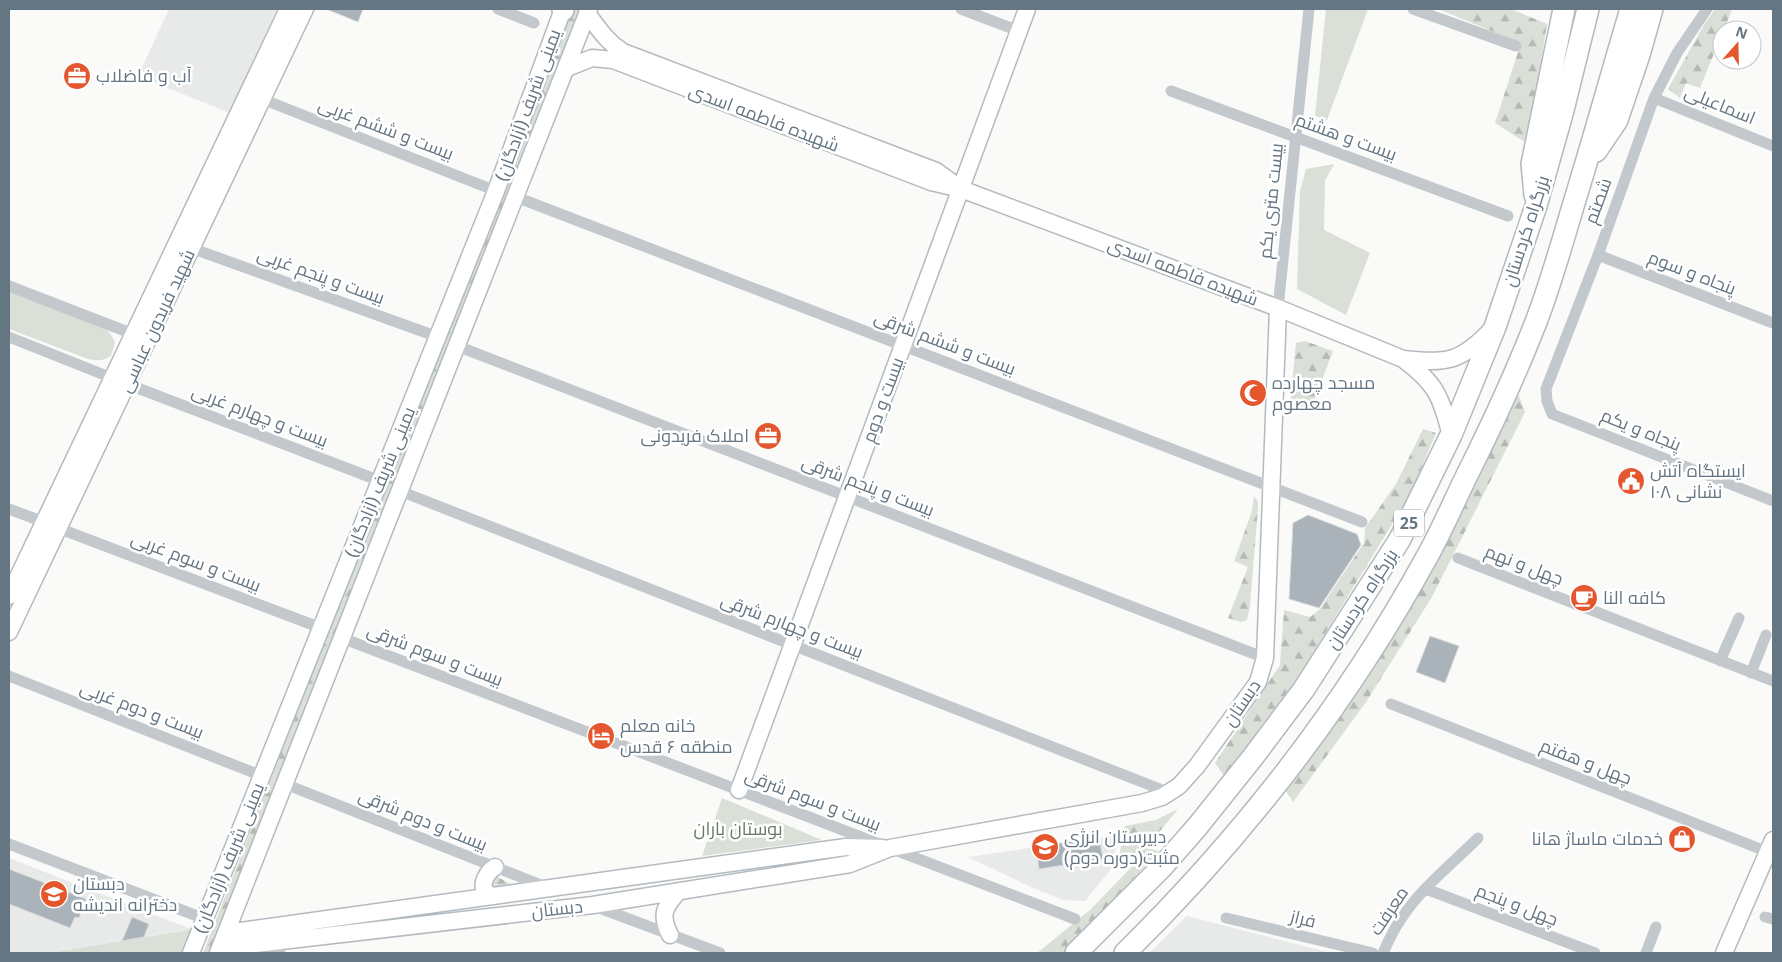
<svg xmlns="http://www.w3.org/2000/svg" width="1782" height="962" viewBox="0 0 1782 962" font-family="'Noto Sans',Cairo,sans-serif">
<defs>
<pattern id="forest-firs" width="22" height="20" patternUnits="userSpaceOnUse" patternTransform="scale(1.25)"><rect width="22" height="20" fill="#dadfd7"/><path d="M5 1l3.5 6h-7zM16 11l3.5 6h-7z" fill="#b4b9b4"/></pattern>
</defs>
<rect width="100%" height="100%" fill="#fafaf8"/>
<path fill="#e8e9e9" d="M169,9H277L230,113L138,76Z
M1119,835L1111,869L1085,901L1063,900L1033,888L968,857Z
M9,858L191,929L50,953H9Z
M1187,916L1331,953H1149Z"/>
<path fill="#dadfd7" d="M1326,9H1368L1327,120L1315,116Z
M1334,164L1325,181L1324,230L1370,253L1346,315L1297,289L1300,191L1306,169Z
M9,290L103,327L110,333L115,342L111,356C103,361 98,361 88,359L9,329Z
M722,798L822,840L702,856Z
M193,929L182,953H50Z"/>
<path fill="url(#forest-firs)" d="M572,9H583L209,953H203Z
M1438,9H1511L1547,24L1528,144L1495,123L1521,43Z
M1715,9H1732L1724,30H1722V34L1700,88L1686,83L1680,98L1668,89L1705,23Z
M1305,341L1333,351L1310,411L1290,406L1296,343Z
M1517,391L1525,412L1432,597L1366,702L1293,802L1285,789Z
M1423,429L1436,433L1410,495L1302,671L1225,777L1215,763L1280,665L1284,610L1310,617L1319,610L1364,543L1365,528L1396,484Z
M1254,496L1258,502V508L1250,606L1247,620L1241,622L1228,618L1248,567L1234,561L1252,511Z
M1178,809L1146,848L1159,851L1079,938L1062,953H1037L1090,910L1143,855L1119,857L1125,826L1156,820Z
M494,875L514,886L491,889V876Z"/>
<path fill="#aab3b9" stroke="#dcdcda" d="M326,9H363L358,22Z
M1308,515L1357,534L1361,545L1319,608L1289,599L1293,523Z
M1430,636L1459,646L1445,683L1416,672Z
M1099,837L1103,859L1039,869L1036,847Z
M9,869L86,899L79,918L75,917L70,928L9,904Z
M132,917L149,924L144,937L122,941Z"/>
<g fill="none" stroke-linecap="round" stroke-linejoin="round">
<g stroke="#b3babf" stroke-width="19">
<path id="secondary" d="M567,68L592,58L613,60L931,182L961,189L936,171L623,52C607,42 598,28 587,13
M961,189L1278,308L1403,359
M1451,435C1440,396 1437,384 1403,359C1446,364 1461,362 1491,330
M9,596L288,9
M9,632L305,9
M739,790L1027,9
M493,896C476,891 485,874 495,867
M226,933L846,847L883,848
M670,935C660,915 664,907 678,892
M220,948L593,905L850,864L890,848L1142,803L1162,797L1179,786L1197,766L1258,682L1265,658L1278,308
M191,953L496,191L563,9
M218,953L589,9
M1724,953L1773,840"/>
</g>
<g stroke="#b4b9bd" stroke-width="24">
<path id="highway" d="M563,10V9
M1596,151L1617,120L1639,55L1652,9
M1535,195L1532,164L1564,9
M1076,953L1161,868L1197,827L1253,757L1304,689L1400,539L1451,435L1495,327L1536,206L1562,114L1588,9
M1125,953C1244,836 1348,701 1428,555C1443,528 1455,499 1469,471C1493,423 1516,373 1536,322C1551,283 1562,243 1574,203C1594,138 1612,73 1631,9"/>
</g>
<path stroke="#c3c8cc" stroke-width="11" d="M498,9L534,23
M961,9L1019,31
M1413,9L1516,46
M1707,9L1677,53L1654,98L1598,255L1546,389L1547,401L1552,414L1773,501
M1171,91L1508,216
M1654,98L1773,146
M262,99L496,191
M516,197L1362,522
M191,248L438,337
M1598,255L1773,323
M9,286L133,334
M1278,308L1309,9
M9,337L112,378
M457,346L1265,658
M127,384L380,481
M400,491L1170,793
M9,509L44,522
M58,528L321,628
M1458,558L1773,681
M342,638L1075,919
M1720,661L1739,618
M1751,673L1766,635
M9,676L262,776
M1391,704L1768,852
M285,784L546,887
M9,844L205,919
M1426,889L1595,953
M594,906L720,953
M1765,917L1773,919
M1226,918L1373,953
M258,945L280,953
M1383,953C1388,942 1393,930 1401,919C1421,888 1452,864 1478,838
M1646,953L1656,927"/>
<use href="#secondary" stroke="#fff" stroke-width="16"/>
<use href="#highway" stroke="#fff" stroke-width="21"/>
</g>
<defs>
<g id="office-disc" transform="scale(1.4375)"><circle r="9.5" fill="#e4572e" stroke="#fff"/><path d="M-6-3h4V-5.5h4V-3h4V5H-6ZM-1-4.5V-3h2v-1.5ZM-6 0V1H6V0Z" fill="#fff"/></g>
<g id="mosque-disc" transform="scale(1.4375)"><circle r="9.5" fill="#e4572e" stroke="#fff"/><path d="M3.5-4.9A6 6 0 1 0 3.5 4.9A5 5 0 1 1 3.5-4.9Z" fill="#fff"/></g>
<g id="civic-disc" transform="scale(1.4375)"><circle r="9.5" fill="#e4572e" stroke="#fff"/><path d="M-.6-6.5H3V-4.5H.6V-3L4-1V1h2V6H-6V1h2V-1L-.6-3ZM-1.2 2.5V6h2.4V2.5Z" fill="#fff"/></g>
<g id="cafe-disc" transform="scale(1.4375)"><circle r="9.5" fill="#e4572e" stroke="#fff"/><path d="M-5.5-4.5H6V0H3Q3 3.5 0 3.5H-2.5Q-5.5 3.5-5.5 0ZM3-3.2v2h1.7v-2ZM-6 4.5H4V6H-6Z" fill="#fff"/></g>
<g id="hotel-disc" transform="scale(1.4375)"><circle r="9.5" fill="#e4572e" stroke="#fff"/><path d="M-6-4.5h1.5V1H6V5H4.5V3h-9V5H-6ZM-4 0a1.8 1.8 0 1 1 3.6 0ZM.5 0V-2.5h3Q6-2.5 6 0Z" fill="#fff"/></g>
<g id="shop-disc" transform="scale(1.4375)"><circle r="9.5" fill="#e4572e" stroke="#fff"/><path d="M-5-2.5h2.3a2.7 3.5 0 0 1 5.4 0H5L5.5 6h-11ZM-1.5-2.5h3a1.5 2.3 0 0 0-3 0Z" fill="#fff"/></g>
<g id="school-disc" transform="scale(1.4375)"><circle r="9.5" fill="#e4572e" stroke="#fff"/><path d="M0-5L7-2L0 1L-7-2ZM-4 1L0 2.5L4 1V4Q0 6-4 4Z" fill="#fff"/></g>
</defs>
<g fill-rule="evenodd">
<use href="#office-disc" x="77" y="76"/>
<use href="#mosque-disc" x="1253" y="393"/>
<use href="#office-disc" x="768" y="436"/>
<use href="#civic-disc" x="1631" y="481"/>
<use href="#cafe-disc" x="1584" y="598"/>
<use href="#hotel-disc" x="601" y="736"/>
<use href="#shop-disc" x="1682" y="839"/>
<use href="#school-disc" x="1045" y="847"/>
<use href="#school-disc" x="54" y="894"/>
</g>
<g text-anchor="middle" stroke-width="5" stroke-linejoin="round" paint-order="stroke">
<rect fill="#fff" stroke="#939fa8" stroke-width="1" x="1394" y="509.5" width="30" height="27" rx="4"/>
<g font-size="16" font-weight="bold" fill="#657683">
<text x="1409" y="529">25</text>
</g>
<g font-size="18" fill="#657683" stroke="#fff" text-anchor="start">
<text x="96" y="82">آب و فاضلاب</text>
<text x="1272" y="389">مسجد چهارده<tspan x="1272" dy="21">معصوم</tspan></text>
<text x="749" y="442" text-anchor="end">املاک فریدونی</text>
<text x="1650" y="477">ایستگاه آتش<tspan x="1650" dy="21">نشانی ۱۰۸</tspan></text>
<text x="1603" y="604">کافه النا</text>
<text x="620" y="732">خانه معلم<tspan x="620" dy="21">منطقه ۶ قدس</tspan></text>
<text x="1064" y="843">دبیرستان انرژی<tspan x="1064" dy="21">مثبت(دوره دوم)</tspan></text>
<text x="1663" y="845" text-anchor="end">خدمات ماساژ هانا</text>
<text x="73" y="890">دبستان<tspan x="73" dy="21">دخترانه اندیشه</tspan></text>
</g>
<g font-size="18" fill="#657683" stroke="#fff">
<text transform="translate(528 105) rotate(-70)" y="6">یمینی شریف (آزادگان)</text>
<text transform="translate(1720 105) rotate(22)" y="6">اسماعیلی</text>
<text transform="translate(764 118) rotate(21)" y="6">شهیده فاطمه اسدی</text>
<text transform="translate(386 129) rotate(21)" y="6">بیست و ششم غربی</text>
<text transform="translate(1346 137) rotate(20)" y="6">بیست و هشتم</text>
<text transform="translate(1271 201) rotate(-84)" y="6">بیست متری یکم</text>
<text transform="translate(1598 201) rotate(-70)" y="6">شصتم</text>
<text transform="translate(1526 231) rotate(-72)" y="6">بزرگراه کردستان</text>
<text transform="translate(1183 272) rotate(21)" y="6">شهیده فاطمه اسدی</text>
<text transform="translate(1692 273) rotate(21)" y="6">پنجاه و سوم</text>
<text transform="translate(321 276) rotate(20)" y="6">بیست و پنجم غربی</text>
<text transform="translate(157 321) rotate(-65)" y="6">شهید فریدون عباسی</text>
<text transform="translate(945 343) rotate(21)" y="6">بیست و ششم شرقی</text>
<text transform="translate(883 400) rotate(-70)" y="6">بیست و دوم</text>
<text transform="translate(260 416) rotate(21)" y="6">بیست و چهارم غربی</text>
<text transform="translate(1641 430) rotate(22)" y="6">پنجاه و یکم</text>
<text transform="translate(380 482) rotate(-68)" y="6">یمینی شریف (آزادگان)</text>
<text transform="translate(868 486) rotate(21)" y="6">بیست و پنجم شرقی</text>
<text transform="translate(196 562) rotate(21)" y="6">بیست و سوم غربی</text>
<text transform="translate(1524 565) rotate(21)" y="6">چهل و نهم</text>
<text transform="translate(1362 599) rotate(-57)" y="6">بزرگراه کردستان</text>
<text transform="translate(792 626) rotate(21)" y="6">بیست و چهارم شرقی</text>
<text transform="translate(435 655) rotate(21)" y="6">بیست و سوم شرقی</text>
<text transform="translate(1242 703) rotate(-56)" y="6">دبستان</text>
<text transform="translate(142 710) rotate(21)" y="6">بیست و دوم غربی</text>
<text transform="translate(1586 762) rotate(21)" y="6">چهل و هفتم</text>
<text transform="translate(813 800) rotate(21)" y="6">بیست و سوم شرقی</text>
<text transform="translate(423 820) rotate(22)" y="6">بیست و دوم شرقی</text>
<text transform="translate(229 858) rotate(-68)" y="6">یمینی شریف (آزادگان)</text>
<text transform="translate(1517 905) rotate(21)" y="6">چهل و پنجم</text>
<text transform="translate(557 909) rotate(-6)" y="6">دبستان</text>
<text transform="translate(1389 911) rotate(-56)" y="6">معرفت</text>
<text transform="translate(1303 919) rotate(14)" y="6">فراز</text>
</g>
<g font-size="18" fill="#687a64" stroke="#fff">
<text x="738" y="835">بوستان باران</text>
</g>
</g>
<rect width="1782" height="962" fill="none" stroke="#657683" stroke-width="20"/>
<g transform="translate(1737 45) rotate(20)"><circle r="24" fill="#ffffff" stroke="#c1c8cd"/>
<path d="M0-4L9 19L0 12L-9 19Z" fill="#e4572e"/>
<text y="-8" font-size="14" font-weight="bold" text-anchor="middle" fill="#657683">N</text>
</g>
</svg>
